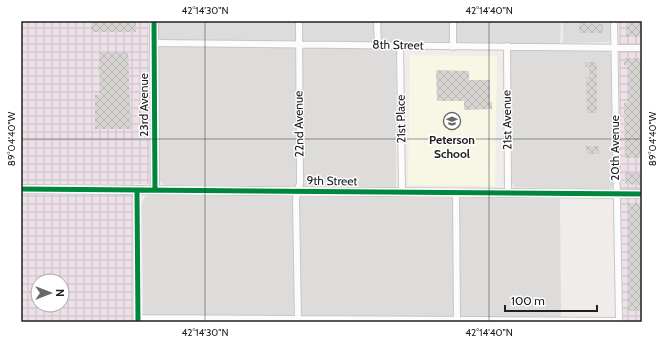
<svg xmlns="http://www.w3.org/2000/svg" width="663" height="343" viewBox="0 0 663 343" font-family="Cabin,sans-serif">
<defs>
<pattern id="industrial-grid" width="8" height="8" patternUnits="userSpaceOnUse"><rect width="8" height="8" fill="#ede0e8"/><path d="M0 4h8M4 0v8" fill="none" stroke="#cbc0c7"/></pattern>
<pattern id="building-cross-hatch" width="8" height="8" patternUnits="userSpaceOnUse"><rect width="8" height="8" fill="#d7d4d2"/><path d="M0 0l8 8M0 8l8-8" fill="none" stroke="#b8b6b4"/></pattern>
</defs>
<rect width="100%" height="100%" fill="#efece9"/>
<path fill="#dedcda" d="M158,21H561L560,50H607L611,54L613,185L611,188L606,190L514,187L512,181L510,43L396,41V185L395,187L164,185L159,180Z
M148,195L560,199L561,322H143L142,203L145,196Z"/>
<path fill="url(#industrial-grid)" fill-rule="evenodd" d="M21,21H148L150,184H133L134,322H21ZM38,281H62V305H38Z
M619,21H642V322H621Z"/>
<path fill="#f8f6e5" d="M410,55L497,56L495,186L408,185Z"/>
<path fill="#dddcda" d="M563,21H612V37L609,42L563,43Z"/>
<path fill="url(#building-cross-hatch)" d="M91,21H136V32H91Z
M626,21H642V37H626Z
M579,23L603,24V33H579Z
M100,52H128L131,129H95V95H100V73H98Z
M624,58H642V158H625L624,103H628V65H624Z
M585,62H597V113H587L586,77H589V67H585Z
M436,70L469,71V80H490V102H492V109L464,110V101H437Z
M586,146H599V154H586Z
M625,172L642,173V185L625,184Z
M628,203H642V311H628Z"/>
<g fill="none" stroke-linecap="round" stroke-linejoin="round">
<g stroke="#c7c6c5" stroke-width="8">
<path id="minor" d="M377,21L378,45
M453,21V47
M614,21L619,322
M154,43L642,48
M400,45L402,192
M507,46L508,193
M137,190L138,322
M456,192L457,322
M138,318L619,321
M298,322L296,199L300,183L299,21"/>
</g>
<g stroke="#c7c6c5" stroke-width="10">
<path id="tertiary" d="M154,21L155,190
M21,189L642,194"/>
</g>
<use href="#minor" stroke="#fdfcfc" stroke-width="6"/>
<use href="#tertiary" stroke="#fdfcfc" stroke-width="8"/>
<g stroke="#fff" stroke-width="8">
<path id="cycleway" d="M154,21L155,190
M21,189L642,194
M137,190L138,322"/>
</g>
<use href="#cycleway" stroke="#00873e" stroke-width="5"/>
</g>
<path fill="none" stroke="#202020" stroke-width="1" stroke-opacity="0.45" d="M205,21V322M489,21V322M21,139H642"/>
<defs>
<g id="school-ring" transform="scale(0.9)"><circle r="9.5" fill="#fff" stroke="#686766" stroke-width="1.5"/><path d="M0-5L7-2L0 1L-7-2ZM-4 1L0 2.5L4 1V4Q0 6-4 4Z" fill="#686766"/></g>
</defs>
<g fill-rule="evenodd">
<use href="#school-ring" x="452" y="121"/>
</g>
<g text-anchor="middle" stroke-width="3" stroke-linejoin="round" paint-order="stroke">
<g font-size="12" fill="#202020" stroke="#fff">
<text transform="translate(398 45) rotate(1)" y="4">8th Street</text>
<text transform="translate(144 105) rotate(-90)" y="4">23rd Avenue</text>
<text transform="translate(401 119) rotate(-91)" y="4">21st Place</text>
<text transform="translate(507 120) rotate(-91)" y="4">21st Avenue</text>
<text transform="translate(299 124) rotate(-91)" y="4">22nd Avenue</text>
<text transform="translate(615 148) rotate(-90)" y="4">20th Avenue</text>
<text transform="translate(332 181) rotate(1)" y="4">9th Street</text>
</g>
<g font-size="12" font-weight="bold" fill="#202020" stroke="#fff">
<text x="452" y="144">Peterson<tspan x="452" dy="14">School</tspan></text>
</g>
</g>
<rect width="663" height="343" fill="none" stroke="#ffffff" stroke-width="44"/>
<g transform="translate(50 293) rotate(90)"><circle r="19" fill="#ffffff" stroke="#a6a6a6"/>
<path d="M0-3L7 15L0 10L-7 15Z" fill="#686766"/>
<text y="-6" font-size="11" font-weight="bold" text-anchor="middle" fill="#202020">N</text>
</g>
<path d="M505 305v6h92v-6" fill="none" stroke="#202020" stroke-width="2"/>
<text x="511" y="305" font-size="12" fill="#202020" stroke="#ffffff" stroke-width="3" paint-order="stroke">100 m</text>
<rect x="22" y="22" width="619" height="299" fill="none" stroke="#202020" stroke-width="1.5"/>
<g font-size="10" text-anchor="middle" fill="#202020">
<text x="205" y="14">42°14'30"N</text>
<text x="489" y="14">42°14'40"N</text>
<text transform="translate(652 139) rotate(-90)" y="4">89°04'40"W</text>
<text transform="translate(11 139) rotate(-90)" y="4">89°04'40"W</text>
<text x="205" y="336">42°14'30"N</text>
<text x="489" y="336">42°14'40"N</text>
</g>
</svg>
